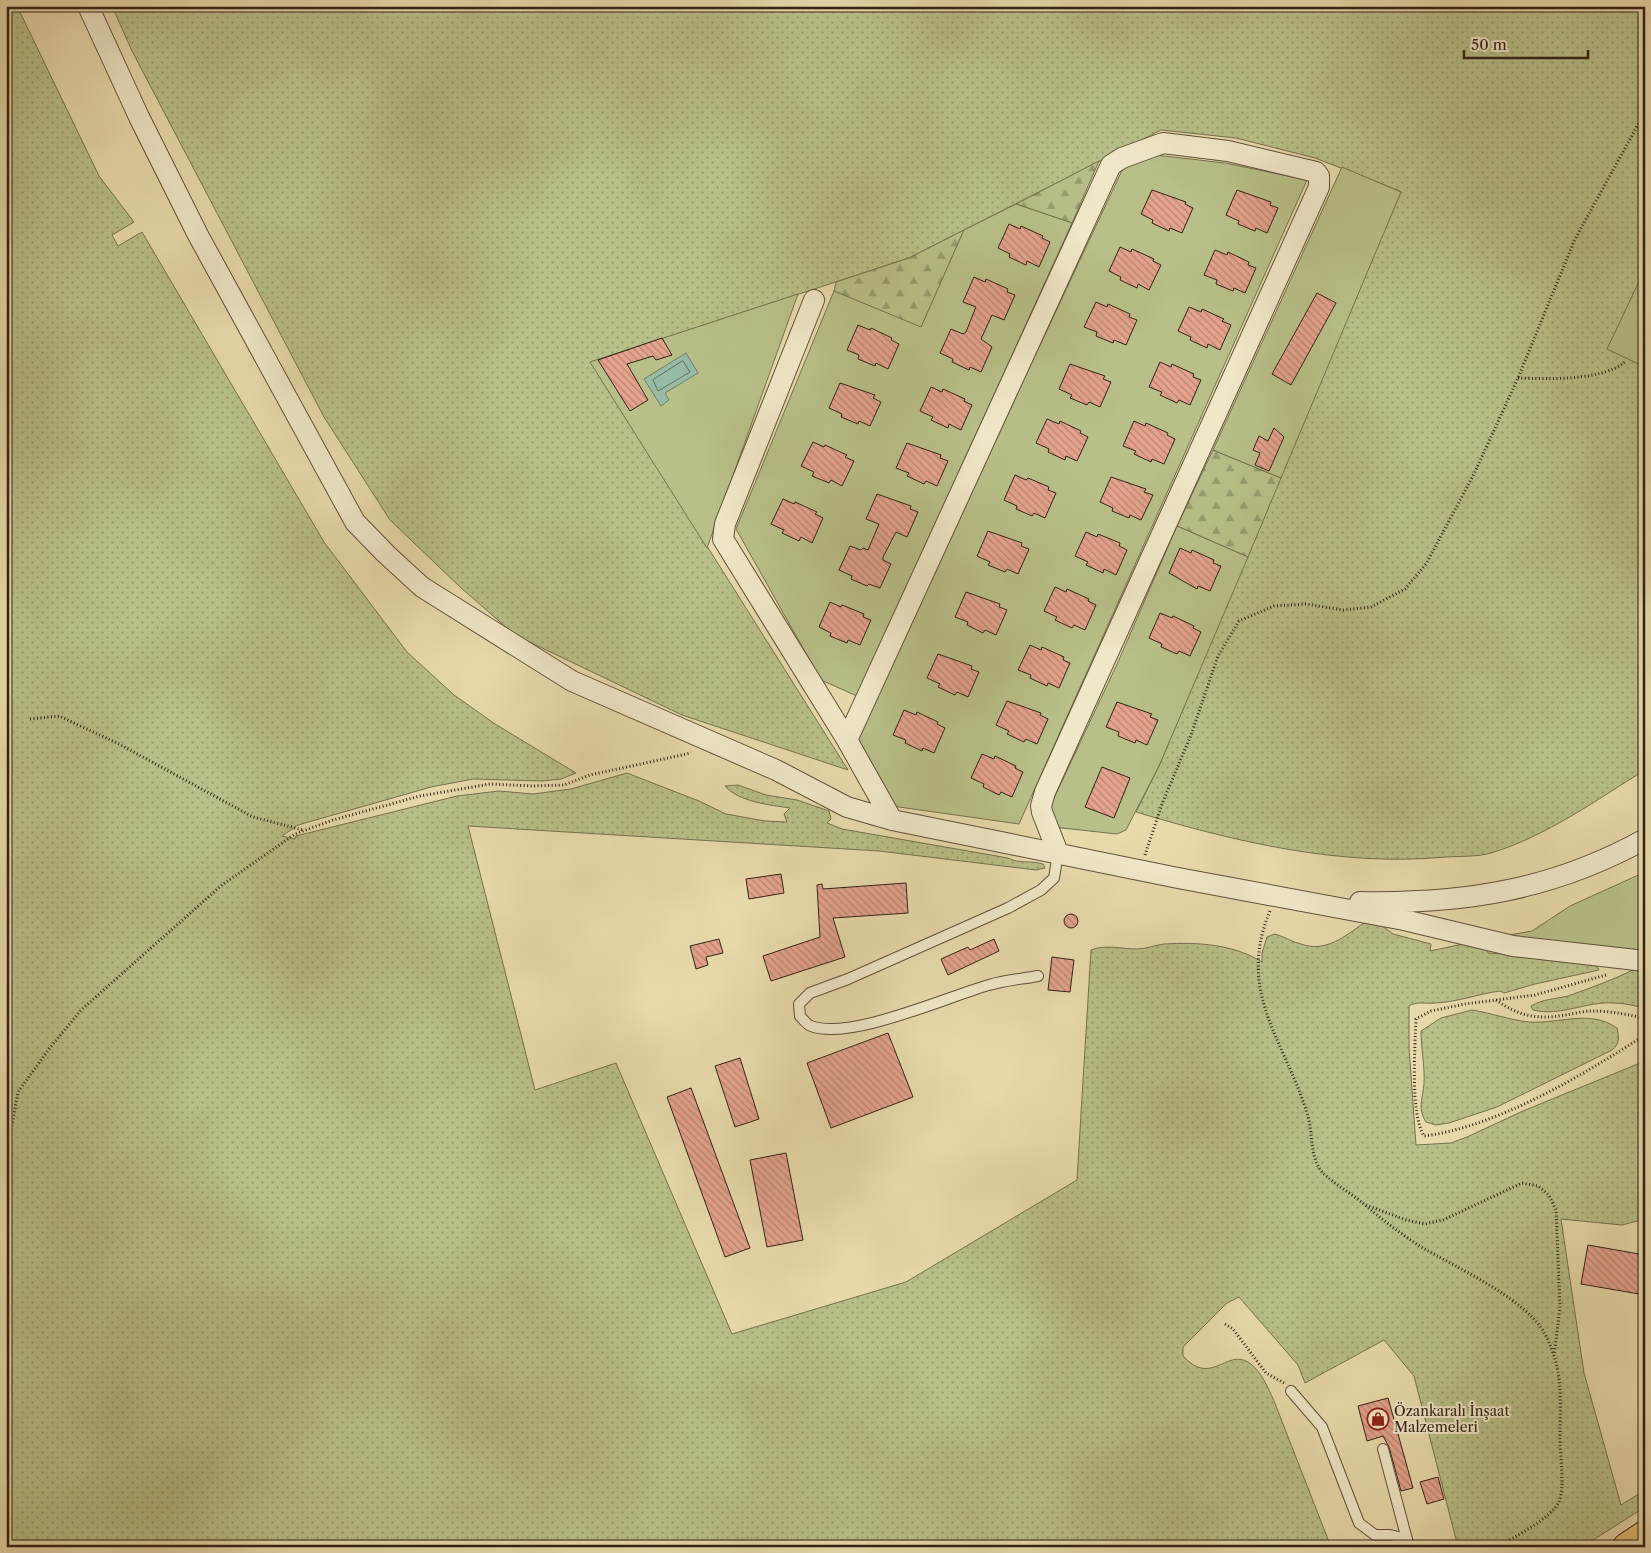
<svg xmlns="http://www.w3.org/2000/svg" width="1651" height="1553" viewBox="0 0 1651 1553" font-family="'Libre Caslon Text',serif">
<defs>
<pattern id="grass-dots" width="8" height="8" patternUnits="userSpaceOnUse" patternTransform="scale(1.25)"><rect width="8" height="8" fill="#b8bf88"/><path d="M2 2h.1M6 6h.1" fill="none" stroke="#969b6e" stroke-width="1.8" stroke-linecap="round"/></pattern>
<pattern id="forest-firs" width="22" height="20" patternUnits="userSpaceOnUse" patternTransform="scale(1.25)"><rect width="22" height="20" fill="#b8bf88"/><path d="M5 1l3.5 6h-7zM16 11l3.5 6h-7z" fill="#969b6e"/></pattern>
<pattern id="building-back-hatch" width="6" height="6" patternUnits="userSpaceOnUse" patternTransform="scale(1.25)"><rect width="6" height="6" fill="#e4a38c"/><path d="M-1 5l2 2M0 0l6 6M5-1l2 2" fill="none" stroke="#b98471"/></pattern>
</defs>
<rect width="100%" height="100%" fill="#e8daab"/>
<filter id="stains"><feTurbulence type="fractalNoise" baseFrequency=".004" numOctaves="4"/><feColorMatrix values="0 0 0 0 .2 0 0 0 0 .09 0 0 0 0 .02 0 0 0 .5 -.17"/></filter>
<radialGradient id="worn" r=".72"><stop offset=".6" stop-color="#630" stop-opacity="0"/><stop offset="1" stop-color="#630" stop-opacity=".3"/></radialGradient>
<path fill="url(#grass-dots)" stroke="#75704f" d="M6,6H17L99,176L134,222L112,235L118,246L142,232L324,542L407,652L454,695L495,724L576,773L561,779L542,781L473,779L431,787L298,825L282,836L295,839L296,836L457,796L499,791L533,794L571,789L627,773L699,801L726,814L765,821L787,822L784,814L790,808C770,805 739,802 725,786L738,785L766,795L797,800L829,811L831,819L827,823L842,829L1008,858C1019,864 1029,860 1043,864L1045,868L1036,870L879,851L468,826L535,1090L616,1063L732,1334L906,1282L1077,1180L1091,950C1107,944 1120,949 1137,949C1146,949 1155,945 1164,944C1197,942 1233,944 1262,962V953L1267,937L1275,934C1285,937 1292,942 1301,944C1326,953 1345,936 1364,923L1381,925L1393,934L1431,944L1430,951L1482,940L1488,953L1524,955L1595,964L1599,970L1535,984L1504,993L1500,991C1478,994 1458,1002 1435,1003C1427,1004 1416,1001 1409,1006V1048L1416,1145L1451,1143L1467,1137L1523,1111L1645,1061V1219L1622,1225L1561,1219L1584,1373L1621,1505L1645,1490V1507L1582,1547H1458L1414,1376L1384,1340L1305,1383L1298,1365L1239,1297L1227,1303L1183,1347V1356C1211,1387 1226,1349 1248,1362C1261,1370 1268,1388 1274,1401L1331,1547H6Z
M112,6H1645V770C1596,800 1547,836 1491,853C1478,857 1460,856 1446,857C1341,867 1236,842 1136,812L1159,766L1400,191L1315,158L1236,138L1161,130L909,258L591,362L848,770L682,715L515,635L459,586L390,520L324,417L132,51Z
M1633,970H1645V1008C1635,1006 1624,1003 1614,1003C1586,1001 1561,1017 1533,1010L1531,1006C1543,999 1555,999 1568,996C1591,988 1612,980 1633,970Z
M1472,1010C1491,1013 1510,1020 1529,1022C1560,1024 1590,1009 1617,1028C1619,1037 1620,1044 1612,1050L1497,1107L1449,1123L1436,1125L1426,1122C1417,1108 1423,1098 1424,1083C1425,1068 1421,1047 1421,1031L1441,1018Z"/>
<path fill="url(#forest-firs)" stroke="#75704f" d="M1099,161L1072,223L1016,204Z
M964,230L921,328L834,291L836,282L909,258Z
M1213,450L1281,478L1248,557L1177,526Z"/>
<path fill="#b8bf88" stroke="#75704f" d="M1156,155L1225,163L1307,180L1019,824L892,806L856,738L1124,166Z
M1342,167L1401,192L1281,478L1213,450Z
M1016,204L1072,223L857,696L821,680L736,529L834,291L921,327L964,230Z
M1645,269V367L1607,349Z
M798,294L707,548L590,362Z
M1177,526L1248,557L1159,766L1126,830L1117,834L1053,827L1047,813L1118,662Z
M1645,872V952L1503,936L1532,931L1570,906Z"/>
<path fill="#98bba6" stroke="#6f7d6c" d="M686,353L698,373L665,393L669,400L661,406L644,379Z"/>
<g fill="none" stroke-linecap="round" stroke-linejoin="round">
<path stroke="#656e5e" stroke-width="1" d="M683,361L690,372L658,391L653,380Z"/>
</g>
<path fill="url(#building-back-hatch)" stroke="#322116" d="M1152,190L1186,202L1185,204L1193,208L1182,233L1170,228L1169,231L1152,223L1153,220L1141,214Z
M1237,190L1271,202L1270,205L1278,208L1267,233L1256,228L1255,231L1238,224L1239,221L1226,215Z
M1009,224L1020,229L1021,226L1043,236L1042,238L1050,242L1039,267L1027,261L1026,265L1009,257L1010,254L998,248Z
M1120,247L1131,252L1132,249L1154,259L1153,261L1161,265L1149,290L1138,284L1137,288L1120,280L1121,277L1109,271Z
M1215,250L1227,255L1228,252L1249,262L1248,265L1256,268L1245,293L1234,288L1233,291L1216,284L1217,280L1204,275Z
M974,277L985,282L986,279L1008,289L1007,292L1015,295L1004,320L992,315L981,339L992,347L981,372L970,367L969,370L952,362L953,359L940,353L951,329L963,334L966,332L976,307L963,302Z
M1317,293L1336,303L1291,385L1272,374Z
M1096,302L1107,307L1108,304L1130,314L1129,317L1137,320L1126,345L1114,340L1113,343L1096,336L1097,332L1084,327Z
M1189,307L1201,312L1202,309L1224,319L1222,321L1231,325L1220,350L1208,344L1207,348L1190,340L1191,337L1178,331Z
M858,325L870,330L871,328L892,338L891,340L899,344L888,369L876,363L875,366L858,359L859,355L847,350Z
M662,338L672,355L656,360L653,356L627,364L648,400L630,411L598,360Z
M1160,362L1171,367L1172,364L1194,374L1193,377L1201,380L1190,405L1179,400L1177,403L1160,395L1162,392L1149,387Z
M1070,364L1105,376L1103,379L1111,382L1100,407L1089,402L1087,405L1070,398L1072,395L1059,389Z
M840,383L875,395L873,398L881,402L870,426L859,421L858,424L841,417L842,414L829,408Z
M931,387L942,392L943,389L965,399L964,401L972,405L961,430L949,424L948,428L931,420L933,417L920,411Z
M1047,419L1059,424L1060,421L1081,431L1080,433L1088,437L1077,461L1066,456L1065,460L1048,452L1049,449L1036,443Z
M1134,421L1145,426L1146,423L1168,433L1167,435L1175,439L1164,464L1152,459L1151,462L1134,454L1136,451L1123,446Z
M1274,428L1284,437L1269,471L1255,465L1260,453L1253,450L1259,436L1268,441Z
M813,442L824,447L825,445L847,455L845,457L854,461L842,486L831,480L829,483L812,476L814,472L801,466Z
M907,443L941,455L940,458L948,461L937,486L926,481L924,484L907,476L909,473L896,468Z
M1015,475L1026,480L1028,478L1049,487L1048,490L1056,493L1045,518L1034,513L1032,516L1016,509L1017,506L1004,500Z
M1111,477L1146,489L1144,492L1153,495L1141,520L1130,515L1129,518L1112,511L1113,508L1100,502Z
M877,494L911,506L910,509L918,512L907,537L896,532L883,557V560L891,564L880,588L869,584L867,586L851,579L852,576L839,570L850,546L861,550L863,548L868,550L879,524L866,519Z
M783,499L794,504L795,502L817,512L815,514L823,518L812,543L801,537L799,541L782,533L784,530L771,524Z
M988,531L1022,543L1021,546L1029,549L1018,574L1007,569L1005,572L988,565L990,562L977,556Z
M1086,532L1097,537L1098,534L1120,543L1119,546L1127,550L1116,575L1104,569L1103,573L1086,565L1088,562L1075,556Z
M1180,548L1191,553L1192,550L1214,560L1213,563L1221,566L1210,591L1198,586L1197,589L1169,573Z
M1055,587L1066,592L1067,589L1089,599L1088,601L1096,605L1085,630L1074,625L1072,628L1055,620L1057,617L1044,611Z
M966,592L1000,604L999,607L1007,610L996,635L985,630L983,633L967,625L968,622L955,617Z
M830,602L841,607L842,605L864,614L863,617L871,620L860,645L848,640L847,643L830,636L831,633L819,627Z
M1160,613L1172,618L1173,616L1194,626L1193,628L1201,632L1190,656L1179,651L1177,654L1161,647L1162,644L1149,638Z
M1030,645L1041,650L1042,647L1064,657L1063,660L1070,663L1059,688L1048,683L1047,686L1030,678L1031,675L1018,670Z
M938,654L972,666L971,669L979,672L968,697L957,692L955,695L938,687L940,684L927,678Z
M1007,701L1041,713L1040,715L1048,719L1037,744L1026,739L1024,742L1007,734L1009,731L996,725Z
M1117,702L1152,714L1150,717L1158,720L1147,745L1136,740L1135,743L1118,736L1119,732L1106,727Z
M904,710L916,715L917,712L938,722L937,724L945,728L934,753L923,748L922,751L905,743L906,740L893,735Z
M982,754L994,759L995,756L1016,766L1015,768L1023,772L1012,797L1001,792L999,795L983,787L984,784L971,778Z
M1102,767L1130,778L1114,818L1085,807Z
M781,874L784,893L749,899L746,879Z
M906,883L908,913L833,918L845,957L771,981L763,956L820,937L817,885L822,884L823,889Z
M1064 921a7 7 0 1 1 14 0a7 7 0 1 1-14 0Z
M719,939L723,953L706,957L708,965L696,969L690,946Z
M994,939L999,951L948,975L941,959L968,947L970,950Z
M1052,957L1074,960L1070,992L1048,990Z
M888,1033L913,1097L831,1128L807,1063Z
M740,1058L759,1119L735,1127L715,1066Z
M691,1088L750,1248L725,1257L667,1097Z
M786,1153L803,1240L767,1247L750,1160Z
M1588,1245L1645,1255V1295L1581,1284Z
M1388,1398L1413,1488L1401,1491L1389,1447L1383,1436L1367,1441L1358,1406Z
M1438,1477L1444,1499L1427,1504L1420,1482Z"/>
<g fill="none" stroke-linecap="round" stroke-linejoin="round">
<g stroke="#604f3b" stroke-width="12">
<path id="lane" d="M1038,976C1022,979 1005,980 989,985C949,996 850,1041 811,1026C807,1025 803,1019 800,1016L799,1004L810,993L848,979L1008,908L1041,890L1054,878L1058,853
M1291,1391L1322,1427L1359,1523L1375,1535H1390L1407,1539
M1383,1449L1409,1547"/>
</g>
<g stroke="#604f3b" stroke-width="22">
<path id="street" d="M88,6L139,117L198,235L355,522L386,554L422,587L572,681L776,770L847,807L892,820L1178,878L1404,920L1513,946L1645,961
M814,300L725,524L723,539L847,740L892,820
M847,740L1111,165L1122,158L1163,143L1228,151L1316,172L1319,176V187L1045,792L1041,806L1042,812L1058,853
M1360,902C1464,904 1553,890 1645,839"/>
</g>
<g stroke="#322116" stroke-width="30">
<path id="highway" d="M1627,1547L1645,1535"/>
</g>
<path stroke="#322116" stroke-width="3" stroke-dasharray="1 2.5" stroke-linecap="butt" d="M1518,378C1547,379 1602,381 1625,362
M30,719L59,716L119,744L253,817L303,830
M1145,855L1162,804L1191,735L1218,656L1239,621L1274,606L1306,604L1343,610L1371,607L1405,589L1426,564L1474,474L1518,378L1575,239L1645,112
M1270,911C1236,992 1284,1039 1307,1113C1314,1132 1308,1158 1324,1174C1336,1185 1352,1194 1365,1205C1384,1221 1402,1235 1423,1248C1457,1268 1529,1300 1546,1336C1564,1373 1560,1399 1560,1438C1560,1455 1565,1487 1559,1502C1550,1519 1514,1537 1498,1547
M1606,975L1535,995L1465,1004L1431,1011L1416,1019C1415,1047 1410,1113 1424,1136C1497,1127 1583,1075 1645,1035
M1496,1000C1519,1016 1536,1020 1565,1015C1573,1014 1583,1011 1591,1011C1609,1011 1628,1014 1645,1019
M6,1157L18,1092L49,1049L81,1010L222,885L295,834L333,820L420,796L490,784L533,786L564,785L590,775L691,753
M1366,1205L1406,1220L1425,1224L1443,1220L1522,1183L1538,1186L1549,1195L1556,1210L1560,1308L1554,1355
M1225,1324L1233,1329L1266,1373L1284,1383"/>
<use href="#lane" stroke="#f0e7c8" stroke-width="10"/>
<use href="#street" stroke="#f0e7c8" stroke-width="20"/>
<use href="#highway" stroke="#e4bd76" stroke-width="28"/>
</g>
<defs>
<g id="shop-ring" transform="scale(1.125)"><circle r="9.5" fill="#f0e7c8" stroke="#8f2418" stroke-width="1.5"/><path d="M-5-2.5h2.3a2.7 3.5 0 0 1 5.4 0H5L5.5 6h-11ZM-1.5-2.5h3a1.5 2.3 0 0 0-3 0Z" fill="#8f2418"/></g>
</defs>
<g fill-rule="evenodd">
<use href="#shop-ring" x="1378" y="1419"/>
</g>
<g text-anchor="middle" stroke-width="4" stroke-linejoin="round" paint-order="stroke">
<g font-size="14" fill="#322116" stroke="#f0e7c8" text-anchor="start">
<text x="1394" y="1416">Özankaralı İnşaat<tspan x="1394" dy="16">Malzemeleri</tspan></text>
</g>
</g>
<rect width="1651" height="1553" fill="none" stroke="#e8daab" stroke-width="25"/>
<rect x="8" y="8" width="1636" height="1538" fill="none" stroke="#322116" stroke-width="2.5"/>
<rect x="12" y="12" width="1626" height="1528" fill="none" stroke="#322116"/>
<path d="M1464 50v8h124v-8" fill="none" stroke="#322116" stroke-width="2.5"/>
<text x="1471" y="50" font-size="15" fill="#322116" stroke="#f0e7c8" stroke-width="4" paint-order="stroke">50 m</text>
<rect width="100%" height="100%" filter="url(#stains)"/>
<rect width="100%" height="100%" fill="url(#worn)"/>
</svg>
